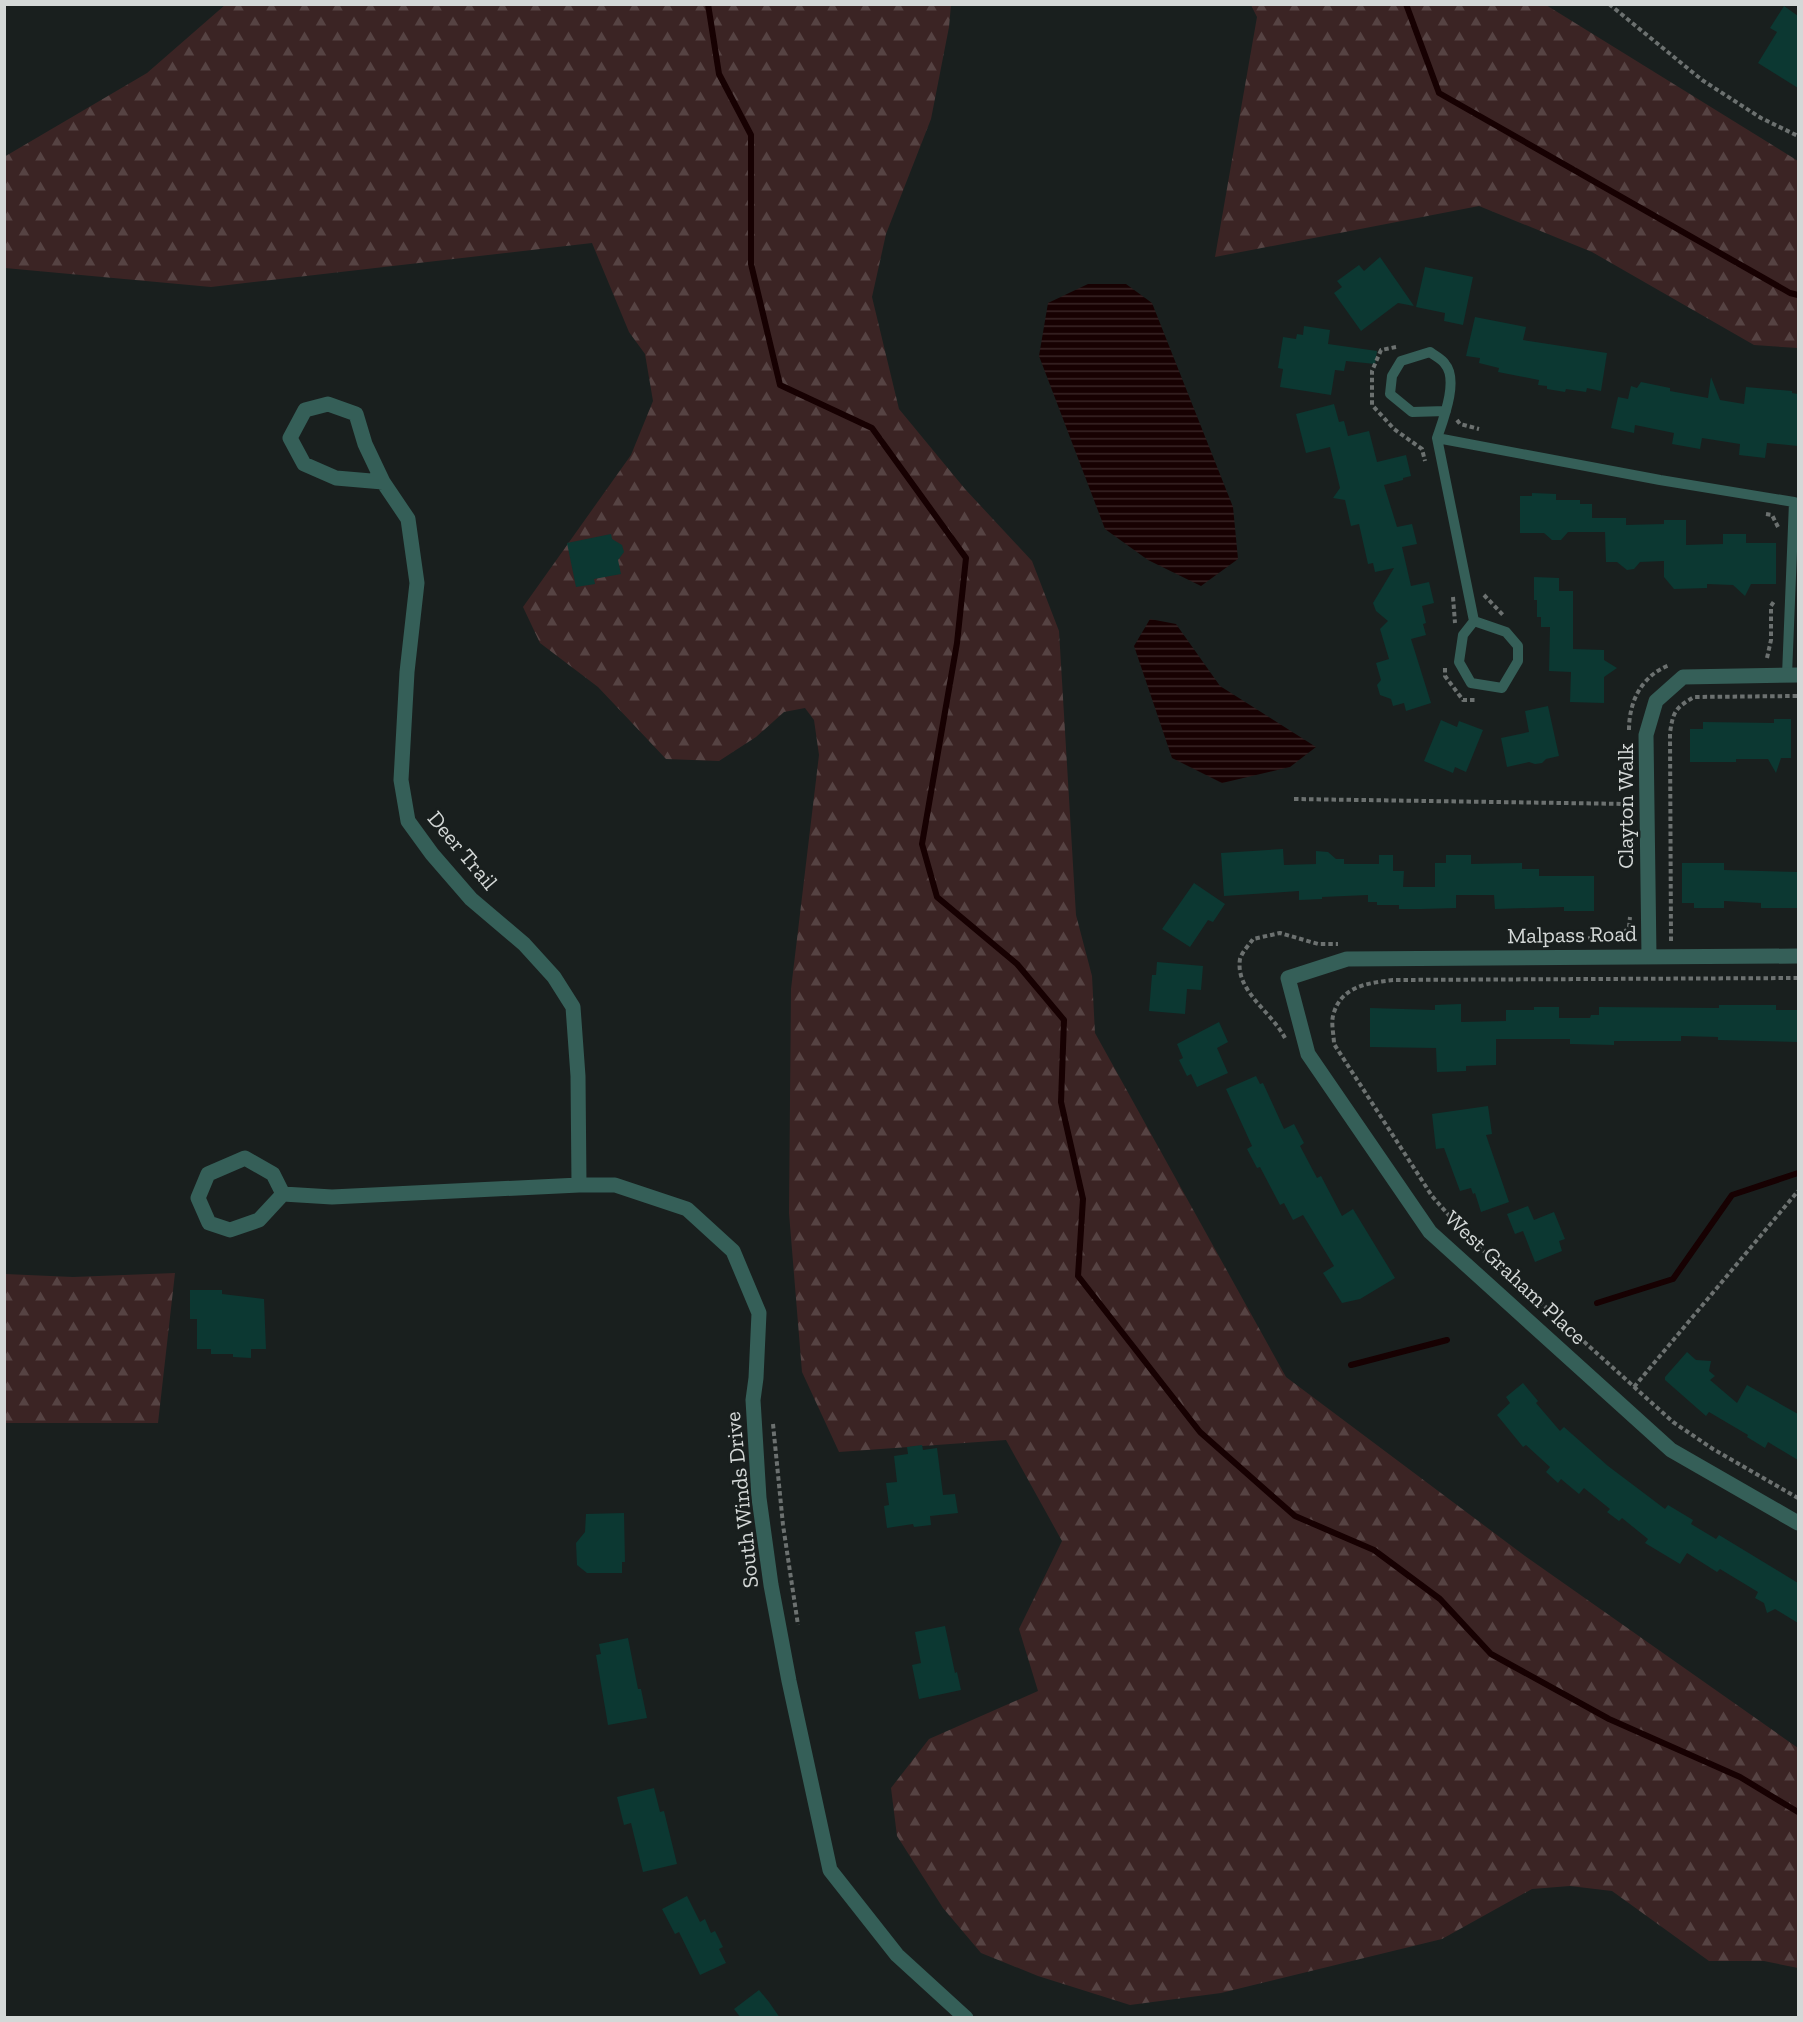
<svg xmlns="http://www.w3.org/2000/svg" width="1803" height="2022" viewBox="0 0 1803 2022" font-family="'Zilla Slab',serif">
<defs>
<pattern id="forest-firs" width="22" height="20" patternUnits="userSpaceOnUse" patternTransform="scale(1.5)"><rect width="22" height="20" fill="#3b2424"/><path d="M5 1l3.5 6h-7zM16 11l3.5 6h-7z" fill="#564343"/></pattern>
<pattern id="water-rules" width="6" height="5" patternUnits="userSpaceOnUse" patternTransform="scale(1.5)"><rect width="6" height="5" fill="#170102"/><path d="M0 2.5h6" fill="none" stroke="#382526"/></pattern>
</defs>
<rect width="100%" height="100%" fill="#191f1e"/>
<path fill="url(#forest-firs)" d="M225,5H951L949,27L931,119L886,234L872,297L899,409L965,489L1032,561L1059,631L1076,915L1092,976L1095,1033L1286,1377L1525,1556L1798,1748V1968L1764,1961H1709L1612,1891L1570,1886L1532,1889L1442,1939L1221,1993L1130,2005L1038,1976L981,1953L943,1908L897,1836L891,1788L929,1739L1038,1691L1019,1629L1062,1541L1006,1440L839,1452L802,1372L789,1213L791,989L819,755L814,720L805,708L784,712L756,737L719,761L666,759L598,687L540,643L523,607L631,455L653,401L645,354L629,332L592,243L211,287L5,268L4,157L147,73Z
M1251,5H1546L1798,161V348L1754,345L1592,252L1479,206L1215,257L1257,17Z
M175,1273L158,1423H5V1274L73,1277Z"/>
<path fill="url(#water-rules)" d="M1088,284H1126L1152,303L1233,507L1238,559L1201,586L1148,560L1105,529L1039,356L1048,303Z
M1150,619L1176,624L1220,686L1316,747L1290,767L1222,783L1172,758L1134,646Z"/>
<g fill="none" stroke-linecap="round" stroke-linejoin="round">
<path stroke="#170102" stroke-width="6" d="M708,4L719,74L751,135V264L780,385L872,428L966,558L957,643L922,844L937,897L1017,964L1064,1020L1061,1102L1083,1199L1078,1276L1200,1432L1295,1516L1374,1550L1440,1599L1491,1654L1609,1719L1740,1777L1798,1812
M1406,4L1439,93L1790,293L1798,295
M1597,1303L1673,1279L1732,1195L1798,1173
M1351,1365L1447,1340"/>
</g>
<path fill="#0c3832" d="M1784,6L1798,16V88L1758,63L1777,32L1770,28Z
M1380,257L1414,306L1398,303L1361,331L1334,293L1342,287L1337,281L1359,265L1364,271Z
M1425,267L1473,277L1463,325L1444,321L1445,313L1416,307Z
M1475,317L1526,327L1523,340L1607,353L1601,391L1587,388L1586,392L1566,389L1565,392L1547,389V386L1538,385L1539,380L1498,372L1499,368L1479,363L1480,358L1466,356Z
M1304,326L1330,330L1328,344L1377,351L1375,364L1346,361L1344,371L1335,370L1331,395L1280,387L1283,369L1278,368L1283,337L1296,339L1297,334L1303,335Z
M1711,377L1720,400L1744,404L1746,387L1792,391V393L1798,394V446L1767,443L1765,458L1739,455L1740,444L1702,438L1700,449L1672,444L1674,433L1635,425L1634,433L1611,428L1618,397L1628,399L1631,386L1637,388L1641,382L1670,388V391L1708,398Z
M1334,404L1339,422L1344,421L1348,436L1369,431L1377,462L1406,455L1411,476L1403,478V480L1384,485L1397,527L1412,524L1417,544L1402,547L1411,586L1429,582L1434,603L1422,606L1426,623L1423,624L1426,635L1411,639L1431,703L1406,711L1404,703L1393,706L1391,699L1380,695L1377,685L1381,680L1376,663L1389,659L1380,629L1388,621L1376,611L1373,603L1394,568L1375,572L1373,563L1368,564L1359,524L1351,526L1345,500L1333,498L1340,488L1330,447L1306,453L1296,414Z
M1532,493L1556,494V500H1580V504H1592V518H1626V525L1664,524V520H1686V545L1723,544V534H1746V543H1776V584H1751L1745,596L1733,585L1707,584V588L1674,589L1664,577V561L1640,562L1634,569L1627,570L1617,562H1606L1605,532H1568L1561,540H1552L1544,533H1520V496H1532Z
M611,534L612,539L622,545L624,552L618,560L621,574L594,579L595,584L576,587L567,543Z
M1534,577L1559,578V591H1573V649L1604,650V660L1617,668L1604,677V703L1570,702L1571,672L1549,671L1550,627H1541V617H1537V600H1534Z
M1548,706L1559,756L1546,759L1542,763L1535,764L1529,762L1507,767L1501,738L1529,732L1525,711Z
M1774,719H1791V758H1781L1776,773L1768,759H1736V762H1690V729H1703V722L1774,723Z
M1441,720L1457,727L1459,721L1483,730L1466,772L1455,767L1453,773L1424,761Z
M1283,849L1284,865L1316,864V851L1328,852L1336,859H1344V864H1379V855H1393V871H1404L1403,887H1435V863H1446V855H1471V864L1522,863V869H1539V876H1594V911H1564V907L1495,909L1494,895H1456V908L1421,909H1399V905H1377V902H1368V895L1322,897V899L1299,900V891L1224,896L1221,853Z
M1682,863H1724V870L1798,872V908H1761V903L1724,901V908H1694V903H1682Z
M1194,883L1225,904L1213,922L1208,920L1190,947L1162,929Z
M1157,962L1203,966L1201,990L1187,989L1185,1014L1149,1011L1152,975H1156Z
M1461,1004V1022L1506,1021V1010H1534V1007H1559V1018H1590L1591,1015H1599V1007L1719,1008V1005H1776V1010H1798V1042L1718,1040V1037L1681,1036V1041H1614V1045L1570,1044V1039H1496V1065L1466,1066V1071L1437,1072L1436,1048L1370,1047V1008L1435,1010V1005Z
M1219,1022L1228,1042L1217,1048L1228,1073L1197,1087L1191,1074L1187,1076L1179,1060L1183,1058L1177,1044Z
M1256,1076L1260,1084L1263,1083L1284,1129L1294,1124L1304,1143L1300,1146L1317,1178L1321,1176L1342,1216L1353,1209L1395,1278L1360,1299L1342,1303L1323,1273L1334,1266L1303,1215L1293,1220L1284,1203L1280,1205L1260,1167L1257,1168L1247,1149L1252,1146L1226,1089Z
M1488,1106L1492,1134L1486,1135L1509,1202L1481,1212L1475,1193L1473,1194L1471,1188L1460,1191L1444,1148L1436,1149L1432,1114Z
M1528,1206L1534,1220L1554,1212L1565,1239L1559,1241L1562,1251L1535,1262L1523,1231L1515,1234L1507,1214Z
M190,1290H222V1294L264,1299L266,1349H251V1358L233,1357V1354H211V1349H197V1319H190Z
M1687,1352L1696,1360L1711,1361L1709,1371L1715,1376L1710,1380L1737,1403L1747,1385L1798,1414V1460L1768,1442L1765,1448L1747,1437L1748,1435L1709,1412L1706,1416L1665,1380V1377Z
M1523,1383L1538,1401L1536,1403L1560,1431L1564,1427L1608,1466L1665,1509L1668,1505L1693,1520L1691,1524L1716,1539L1719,1535L1798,1583V1623L1775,1609L1767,1613L1764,1603L1755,1598L1758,1592L1720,1569L1717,1572L1687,1553L1680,1564L1645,1543L1648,1539L1622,1518L1619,1521L1607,1512L1610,1509L1584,1488L1579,1494L1561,1479L1558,1483L1546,1472L1550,1467L1526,1445L1523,1447L1497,1415L1510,1403L1506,1397Z
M922,1445L923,1450L937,1448L943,1495L955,1494L958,1513L930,1516L931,1525L914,1527L913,1524L887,1528L884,1506L889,1505L886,1483L897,1482L894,1456L908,1454L907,1447Z
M624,1513L625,1562H622V1573H587L577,1565L576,1543L585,1532L586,1514Z
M945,1626L955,1673L957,1672L961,1690L919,1699L912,1665L921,1663L915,1632Z
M628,1638L638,1689H641L647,1718L608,1725L596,1655L601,1654L599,1644Z
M654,1788L660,1812L664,1811L677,1864L643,1872L631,1823L624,1825L617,1797Z
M687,1896L700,1922L705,1919L711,1933L715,1931L723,1947L719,1949L726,1963L700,1975L679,1932L675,1934L662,1909Z
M759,1990L769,2002L780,2018H741L734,2009Z"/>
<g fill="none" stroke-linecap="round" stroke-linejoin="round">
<path stroke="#6c7170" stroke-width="4" stroke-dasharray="4.5 3" stroke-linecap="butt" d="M1609,4L1702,80L1761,118L1798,136
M1396,347L1381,350L1372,371V405L1394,429L1422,449L1425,461
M1457,420L1460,424L1479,429
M1766,514L1772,515L1778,527
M1484,595L1503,615
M1453,597L1455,623
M1767,658L1771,640V606L1775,600
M1445,668V676L1463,700H1475
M1629,730C1629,701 1642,675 1670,665
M1294,799L1629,804
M1573,939L1620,937L1629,927L1630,917
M1671,941L1670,733C1673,712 1675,708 1694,697L1798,696
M1798,978L1393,980C1368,983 1340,986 1333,1016C1331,1024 1334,1036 1334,1044L1432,1196L1466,1235L1673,1422L1713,1449L1798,1498
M1285,1038C1271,1011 1235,991 1240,959C1242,952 1249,945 1253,939L1280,933L1318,944H1338
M1634,1387L1798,1191
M773,1424L783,1525L798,1625"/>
<path stroke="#355f58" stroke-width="10" d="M1437,438C1443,420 1459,380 1445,364C1442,359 1435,356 1430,352L1401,361L1392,376L1390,394L1412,412L1446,411
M1474,621L1463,635L1459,662L1471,683L1502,688L1518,661V646L1506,632L1474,621L1437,438L1660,480L1794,502L1787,675"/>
<path stroke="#355f58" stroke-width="15" d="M383,482L336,478L304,464L290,438L305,410L328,404L356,414L365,444L383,482L408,519L417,583L407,672L401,780L408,821L432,854L471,899L524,944L554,977L573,1007L578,1076L579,1185
M1649,956L1646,735L1656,701L1683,677L1798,675
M1798,956L1347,959L1288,978L1308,1054L1430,1232L1671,1450L1798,1523
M283,1194L273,1174L245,1158L208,1174L198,1198L209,1223L230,1230L259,1220L283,1194L332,1197L579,1185H615L687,1209L733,1251L759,1313L756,1378L753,1400L759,1498L771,1585L789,1681L830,1870L897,1955L966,2018"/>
</g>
<g text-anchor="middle" stroke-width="5" stroke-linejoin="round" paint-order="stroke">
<g font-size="22" fill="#d4d8d7" stroke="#191f1e">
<text transform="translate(1625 806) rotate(-90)" y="8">Clayton Walk</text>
<text transform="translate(463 850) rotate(50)" y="8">Deer Trail</text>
<text transform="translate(1572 934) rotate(-1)" y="8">Malpass Road</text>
<text transform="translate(1516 1277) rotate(43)" y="8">West Graham Place</text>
<text transform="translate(741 1500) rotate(-96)" y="8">South Winds Drive</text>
</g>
</g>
<rect width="1803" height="2022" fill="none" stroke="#d4d8d7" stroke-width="12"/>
</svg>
